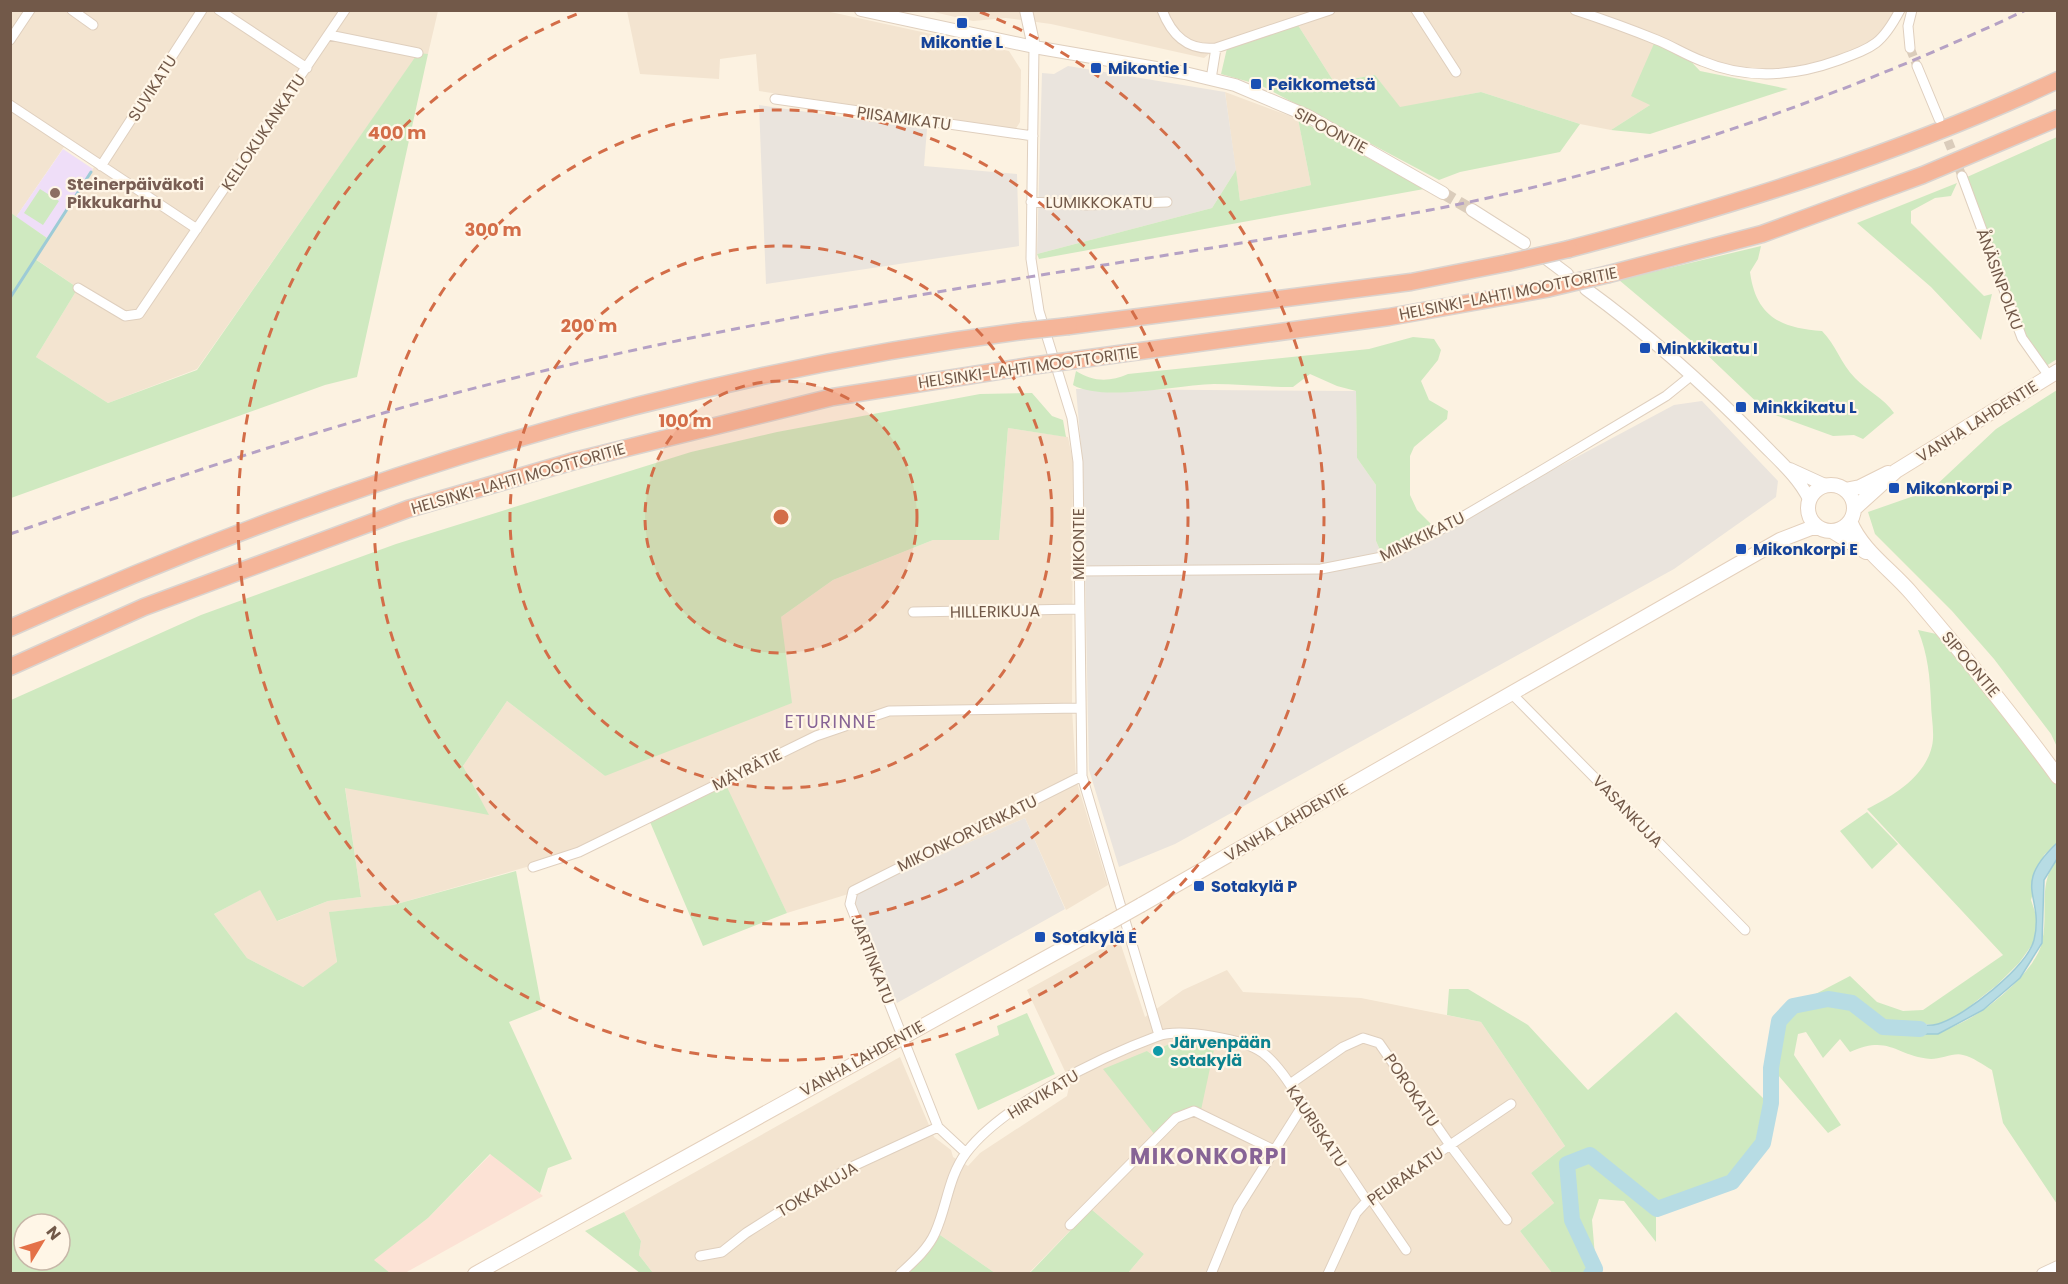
<svg xmlns="http://www.w3.org/2000/svg" width="2068" height="1284" viewBox="0 0 2068 1284" font-family="Poppins,sans-serif">
<rect width="100%" height="100%" fill="#fcf2e1"/>
<path fill="#f3e4d0" fill-rule="evenodd" d="M10,11H438L428,54H418L197,369L108,403L36,357L78,288L34,258L98,161L68,141L16,217L11,213Z
M627,11H826L1009,51L1021,70L1020,122L1015,130L759,91L756,54L720,59L719,79L640,74Z
M929,11H1900L1873,47L1821,67L1743,73L1672,47L1650,105L1611,130L1580,124L1481,92L1400,108L1375,75L1334,82L1296,22L1216,48L1204,58L1051,24L1006,18L973,21Z
M1225,92L1298,119L1311,185L1240,201Z
M1008,428L1068,437L1073,462L1072,708L1076,779L1108,885L1066,910L1025,818L858,891L787,913L723,781L579,852L393,905L330,912L337,963L303,987L247,958L214,914L261,889L278,921L328,901L361,897L345,787L488,814L463,766L507,701L605,776L781,617L833,580L933,540H999Z
M1119,939L1145,1017L1183,990L1227,970L1243,992L1361,998L1481,1022L1565,1146L1531,1173L1554,1203L1520,1231L1552,1273H1128L1144,1254L1091,1209L1029,1273H995L940,1235L924,1258L906,1273H653L639,1255L641,1241L624,1212L900,1057L934,1137L951,1150L953,1157L968,1166L980,1153L1067,1096L1070,1082L1027,990ZM1147,1051L1157,1058L1163,1055L1192,1108L1178,1112L1155,1134Z"/>
<path fill="#fce2d5" d="M492,1153L543,1196L405,1273H390L373,1260L428,1218Z"/>
<path fill="#eae4dd" d="M1068,66L1225,92L1236,170L1212,208L1037,254L1042,73L1054,74Z
M759,105L927,129L924,166L1017,174L1019,246L766,284Z
M1076,389L1356,391L1357,458L1376,485V541L1380,550L1387,556L1440,530L1674,405L1702,401L1778,481L1776,497L1674,569L1175,844L1119,867L1089,770L1083,470Z
M1025,818L1065,909L897,1003L854,903L858,891Z"/>
<path fill="#efdef8" d="M63,149L93,169L47,238L16,217Z"/>
<path fill="#cfe9c0" fill-rule="evenodd" d="M1296,22L1334,82L1375,75L1400,107L1481,92L1580,124L1560,152L1460,172L1439,180L1260,85L1221,74L1228,44Z
M1656,39L1682,52L1700,71L1788,89L1650,134L1611,130L1650,105L1631,96Z
M418,53L428,54L357,377L325,385L11,498V213L47,238L35,259L78,288L36,357L108,403L197,370Z
M1298,119L1424,189L1039,259L1037,254L1212,208L1236,170L1240,201L1311,185Z
M2057,137V359L2043,368L2031,353L1995,267L1999,251L1995,254L1967,177Z
M1957,183L1951,196L1935,198L1911,211V223L1984,296L1992,294L1981,340L1931,287L1857,223Z
M40,189L59,201L43,225L24,213Z
M1761,246L1758,259L1750,272C1756,317 1781,328 1822,331C1836,345 1841,364 1855,378C1867,391 1884,398 1894,413L1863,439L1854,435L1833,436L1767,412L1701,349L1619,280Z
M1413,337L1434,339L1441,350L1438,360L1421,381L1429,400L1448,411L1447,419L1414,447L1410,456V495L1417,510L1433,526L1416,538L1384,552L1380,550L1376,541V485L1357,458L1356,391L1337,386L1310,374L1293,387C1267,387 1240,384 1214,384C1178,385 1102,402 1073,385L1076,371C1093,382 1110,382 1128,374L1369,349Z
M2057,390V747L2051,734L1994,659L1952,611L1875,534L1868,512L1931,490L1996,429Z
M1032,393L1052,416L1063,420L1066,437L1008,428L999,540H933L833,580L781,617L792,703L605,776L507,701L463,766L489,815L345,788L361,897L328,901L277,921L260,890L214,914L247,958L303,987L337,962L329,912L393,905L516,871L542,1009L509,1022L572,1159L548,1168L540,1193L490,1154L428,1218L374,1260L390,1273H11V700L201,615L396,544L691,452L777,432L980,394ZM24,1224H60V1260H24Z
M1918,630L1941,635L2057,777V843L2044,855L2031,900L2037,918L2034,942L2019,963L1997,985L1956,1017L1936,1025L1907,1022L1883,1025C1848,1005 1853,993 1806,999L1850,976L1877,1002L1903,1011L1923,1010L2003,955L1867,809C1893,796 1925,777 1932,746C1935,733 1931,716 1931,703C1930,677 1928,655 1918,630Z
M726,785L787,913L703,946L650,822Z
M1867,812L1898,844L1872,869L1840,831Z
M2057,859V1204L2003,1123L1992,1070C1983,1065 1973,1057 1963,1055C1955,1052 1941,1059 1931,1059C1895,1056 1890,1034 1850,1052L1840,1039L1823,1058L1806,1032L1798,1034L1794,1055L1841,1125L1828,1133L1772,1068C1779,1032 1773,1012 1815,1004C1826,1001 1840,1000 1851,1005C1868,1014 1877,1029 1897,1033C1928,1040 1958,1027 1983,1010C2002,997 2038,965 2042,942C2049,912 2037,884 2057,859Z
M1449,989H1468L1528,1025L1588,1090L1676,1012L1767,1102L1761,1141L1730,1180L1658,1206L1590,1152L1564,1163L1570,1220L1591,1269L1588,1273H1552L1520,1231L1554,1203L1531,1173L1565,1146L1481,1022L1447,1015Z
M1027,1013L1055,1074L978,1110L955,1054L999,1035L997,1026Z
M1173,1042L1215,1045L1201,1110C1180,1105 1168,1121 1155,1135L1103,1069L1147,1051L1157,1058L1163,1055V1047Z
M1589,1158L1656,1211V1242L1624,1201L1599,1199L1592,1220L1596,1268L1575,1219L1569,1165Z
M1091,1209L1144,1254L1128,1273L1029,1274Z
M624,1212L641,1241L639,1255L653,1273H640L585,1231Z
M940,1235L995,1273L906,1274L924,1258Z"/>
<path fill="#b7dce4" stroke="#9dcbd6" stroke-width="1.5" d="M2057,843V859L2044,880L2042,943L2020,978L1983,1010L1938,1034H1899L1897,1025C1911,1022 1925,1028 1938,1024C1965,1016 2027,967 2034,940C2045,895 2010,887 2057,843Z"/>
<g fill="none" stroke-linecap="round" stroke-linejoin="round">
<path stroke="#9dcbd6" stroke-width="3" d="M10,298L91,172"/>
<path stroke="#b7dce4" stroke-width="16" d="M1591,1274L1595,1269L1572,1220L1567,1164L1590,1155L1657,1209L1732,1182L1763,1143L1771,1103V1068L1779,1021L1793,1006L1828,999L1852,1003L1883,1027L1920,1029"/>
<path stroke="#daccbb" stroke-width="9" stroke-dasharray="9 4.5" stroke-linecap="butt" d="M1910,48L1917,66
M1943,128L1962,176"/>
<path stroke="#daccbb" stroke-width="12" stroke-dasharray="12 6" stroke-linecap="butt" d="M1443,193L1472,210"/>
<g stroke="#dfcfbe" stroke-width="11">
<path id="minor" d="M72,10L93,25
M219,10L307,68
M1162,10C1172,36 1188,51 1216,48
M1416,10L1456,72
M1575,10C1602,19 1630,29 1657,40C1672,46 1686,55 1702,61C1747,80 1795,76 1839,60C1874,47 1882,44 1900,10
M329,35L418,53
M10,40L30,10
M1034,47L1031,259L1039,311L1072,418L1078,462L1082,776L1159,1035
M1910,48L1908,26L1912,10
M1917,66L1939,119
M1211,79L1216,48L1330,10
M775,99L1033,136
M10,105L197,229
M101,166L202,10
M1962,176L2022,338L2049,376
M1031,202L1088,205L1167,202
M78,288L125,316L139,314L345,10
M1078,571L1321,569L1387,556L1440,530L1544,469L1666,396L1692,375
M913,612L1078,609
M1511,693L1745,930
M533,867L579,852L816,736L889,711L1079,708
M1290,1084L1343,1047L1363,1038L1379,1043L1450,1145L1507,1220
M966,1153L938,1127L850,904L853,891L1082,776
M1371,1199L1406,1250
M1070,1225L1176,1118L1194,1111L1274,1150
M700,1256L722,1252L746,1233L847,1169L938,1127
M900,1274C913,1262 928,1249 935,1233C947,1207 948,1177 966,1153C1002,1105 1101,1057 1158,1036C1180,1028 1245,1039 1263,1053C1281,1067 1294,1091 1307,1111C1327,1141 1347,1171 1367,1201
M1211,1274L1238,1208L1303,1105
M1328,1274L1356,1213L1367,1201L1511,1104"/>
</g>
<g stroke="#dfcfbe" stroke-width="14">
<path id="tertiary" d="M861,10L1034,47L1185,73L1235,85L1308,116L1443,193
M1026,10L1034,47
M1472,210L1524,243
M1547,259L1567,274
M1586,289C1648,334 1705,385 1759,440C1776,458 1798,476 1809,499
M1790,469L1825,485
M2043,1274L2058,1267"/>
</g>
<g stroke="#e4d0bc" stroke-width="16">
<path id="secondary" d="M1808 508a23 23 0 1 1 46 0a23 23 0 1 1-46 0Z
M1845,490L1860,487L1888,473
M1854,509L1896,471L2058,371
M1850,521C1862,551 1892,570 1912,594C1963,654 2012,714 2058,777
M1832,531L1866,552
M1141,905L1780,540L1811,528H1819
M475,1274L1109,923"/>
</g>
<g stroke="#dad4d0" stroke-width="19">
<path id="motorway" d="M1569,249C1736,205 1901,153 2058,80
M1609,274L1762,234L1923,175L2058,118
M1069,326L1411,282L1507,263
M1075,360L1389,317L1546,289
M10,628C331,484 673,376 1023,331
M10,667L144,607L408,509L574,461L833,397L1030,366"/>
</g>
<use href="#minor" stroke="#fff" stroke-width="9"/>
<use href="#tertiary" stroke="#fff" stroke-width="12"/>
<use href="#secondary" stroke="#fff" stroke-width="14"/>
<use href="#motorway" stroke="#f5b599" stroke-width="16"/>
<path stroke="#b5a1c4" stroke-width="3" stroke-dasharray="9 6" stroke-linecap="butt" d="M10,534C133,492 255,450 380,414C525,372 681,338 830,311C1029,274 1231,248 1430,210C1632,171 1840,98 2026,10"/>
<g stroke="#e4d0bc" stroke-width="16" stroke-linecap="butt">
<path id="secondary-bridge" d="M1109,923L1141,905"/>
</g>
<g stroke="#dad4d0" stroke-width="19" stroke-linecap="butt">
<path id="motorway-bridge" d="M1507,263L1569,249
M1546,289L1609,274
M1023,331L1069,326
M1030,366L1075,360"/>
</g>
<use href="#secondary-bridge" stroke="#fff" stroke-width="14"/>
<use href="#motorway-bridge" stroke="#f5b599" stroke-width="16"/>
</g>
<circle cx="781" cy="517" r="136" fill="#d36d48" fill-opacity=".12"/>
<g fill="none" stroke="#d36d48" stroke-width="3" stroke-dasharray="10 8">
<circle cx="781" cy="517" r="136"/>
<circle cx="781" cy="517" r="271"/>
<circle cx="781" cy="517" r="407"/>
<path d="M980 12A543 543 0 1 1 582 12"/>
</g>
<g fill="#1a4fb4" stroke="#fff6e7" stroke-width="2">
<rect x="956" y="17" width="12" height="12" rx="3"/>
<rect x="1090" y="62" width="12" height="12" rx="3"/>
<rect x="1250" y="78" width="12" height="12" rx="3"/>
<rect x="1639" y="342" width="12" height="12" rx="3"/>
<rect x="1735" y="401" width="12" height="12" rx="3"/>
<rect x="1888" y="482" width="12" height="12" rx="3"/>
<rect x="1735" y="543" width="12" height="12" rx="3"/>
<rect x="1193" y="880" width="12" height="12" rx="3"/>
<rect x="1034" y="931" width="12" height="12" rx="3"/>
</g>
<circle fill="#8d6e63" stroke="#fff6e7" stroke-width="2" cx="55" cy="193" r="6"/>
<circle fill="#0f9aa8" stroke="#fff6e7" stroke-width="2" cx="1158" cy="1051" r="6"/>
<g text-anchor="middle" stroke-width="4.5" stroke-linejoin="round" paint-order="stroke">
<g font-size="16" font-weight="bold" fill="#164399" stroke="#fff6e7" text-anchor="start">
<text x="962" y="48" text-anchor="middle">Mikontie L</text>
<text x="1108" y="74">Mikontie I</text>
<text x="1268" y="90">Peikkometsä</text>
<text x="1657" y="354">Minkkikatu I</text>
<text x="1753" y="413">Minkkikatu L</text>
<text x="1906" y="494">Mikonkorpi P</text>
<text x="1753" y="555">Mikonkorpi E</text>
<text x="1211" y="892">Sotakylä P</text>
<text x="1052" y="943">Sotakylä E</text>
</g>
<g font-size="16" fill="#725949" stroke="#fff6e7">
<text transform="translate(152 88) rotate(-57)" y="6">SUVIKATU</text>
<text transform="translate(904 118) rotate(8)" y="6">PIISAMIKATU</text>
<text transform="translate(1331 130) rotate(28)" y="6">SIPOONTIE</text>
<text transform="translate(263 132) rotate(-56)" y="6">KELLOKUKANKATU</text>
<text x="1099" y="208">LUMIKKOKATU</text>
<text transform="translate(2000 279) rotate(70)" y="6">ÅNÄSINPOLKU</text>
<text transform="translate(1508 293) rotate(-11)" y="6">HELSINKI-LAHTI MOOTTORITIE</text>
<text transform="translate(1028 367) rotate(-8)" y="6">HELSINKI-LAHTI MOOTTORITIE</text>
<text transform="translate(1977 421) rotate(-32)" y="6">VANHA LAHDENTIE</text>
<text transform="translate(518 478) rotate(-16)" y="6">HELSINKI-LAHTI MOOTTORITIE</text>
<text transform="translate(1422 536) rotate(-26)" y="6">MINKKIKATU</text>
<text transform="translate(1078 544) rotate(-90)" y="6">MIKONTIE</text>
<text transform="translate(995 611) rotate(-1)" y="6">HILLERIKUJA</text>
<text transform="translate(1971 664) rotate(50)" y="6">SIPOONTIE</text>
<text transform="translate(747 769) rotate(-26)" y="6">MÄYRÄTIE</text>
<text transform="translate(1628 811) rotate(46)" y="6">VASANKUJA</text>
<text transform="translate(1286 822) rotate(-30)" y="6">VANHA LAHDENTIE</text>
<text transform="translate(967 833) rotate(-26)" y="6">MIKONKORVENKATU</text>
<text transform="translate(873 960) rotate(69)" y="6">JARTINKATU</text>
<text transform="translate(862 1058) rotate(-29)" y="6">VANHA LAHDENTIE</text>
<text transform="translate(1412 1090) rotate(56)" y="6">POROKATU</text>
<text transform="translate(1043 1094) rotate(-31)" y="6">HIRVIKATU</text>
<text transform="translate(1317 1126) rotate(56)" y="6">KAURISKATU</text>
<text transform="translate(1405 1176) rotate(-35)" y="6">PEURAKATU</text>
<text transform="translate(817 1189) rotate(-31)" y="6">TOKKAKUJA</text>
</g>
<g font-size="16" font-weight="bold" fill="#785e54" stroke="#fff6e7" text-anchor="start">
<text x="67" y="190">Steinerpäiväkoti<tspan x="67" dy="18">Pikkukarhu</tspan></text>
</g>
<g font-size="16" font-weight="bold" fill="#0d838f" stroke="#fff6e7" text-anchor="start">
<text x="1170" y="1048">Järvenpään<tspan x="1170" dy="18">sotakylä</tspan></text>
</g>
<g font-size="18" letter-spacing="1.5" fill="#876496" stroke="#fff6e7">
<text x="831" y="728">ETURINNE</text>
</g>
<g font-size="22" font-weight="bold" letter-spacing="1.5" fill="#876496" stroke="#fff6e7">
<text x="1209" y="1164">MIKONKORPI</text>
</g>
</g>
<circle cx="781" cy="517" r="9" fill="#d36d48" stroke="#fff6e7" stroke-width="3"/>
<g font-size="18" text-anchor="middle" font-weight="bold" fill="#d36d48" stroke="#fff6e7" stroke-width="4.5" stroke-linejoin="round" paint-order="stroke">
<text x="397" y="139">400 m</text>
<text x="493" y="236">300 m</text>
<text x="589" y="332">200 m</text>
<text x="685" y="427">100 m</text>
</g>
<rect width="2068" height="1284" fill="none" stroke="#725949" stroke-width="24"/>
<g transform="translate(42 1242) rotate(52)"><circle r="28" fill="#fff6e7" stroke="#c7b7a8" stroke-width="1.5"/>
<path d="M0-4.5L10 22L0 15L-10 22Z" fill="#e47148"/>
<text y="-9" font-size="16" font-weight="bold" text-anchor="middle" fill="#725949">N</text>
</g>
</svg>
